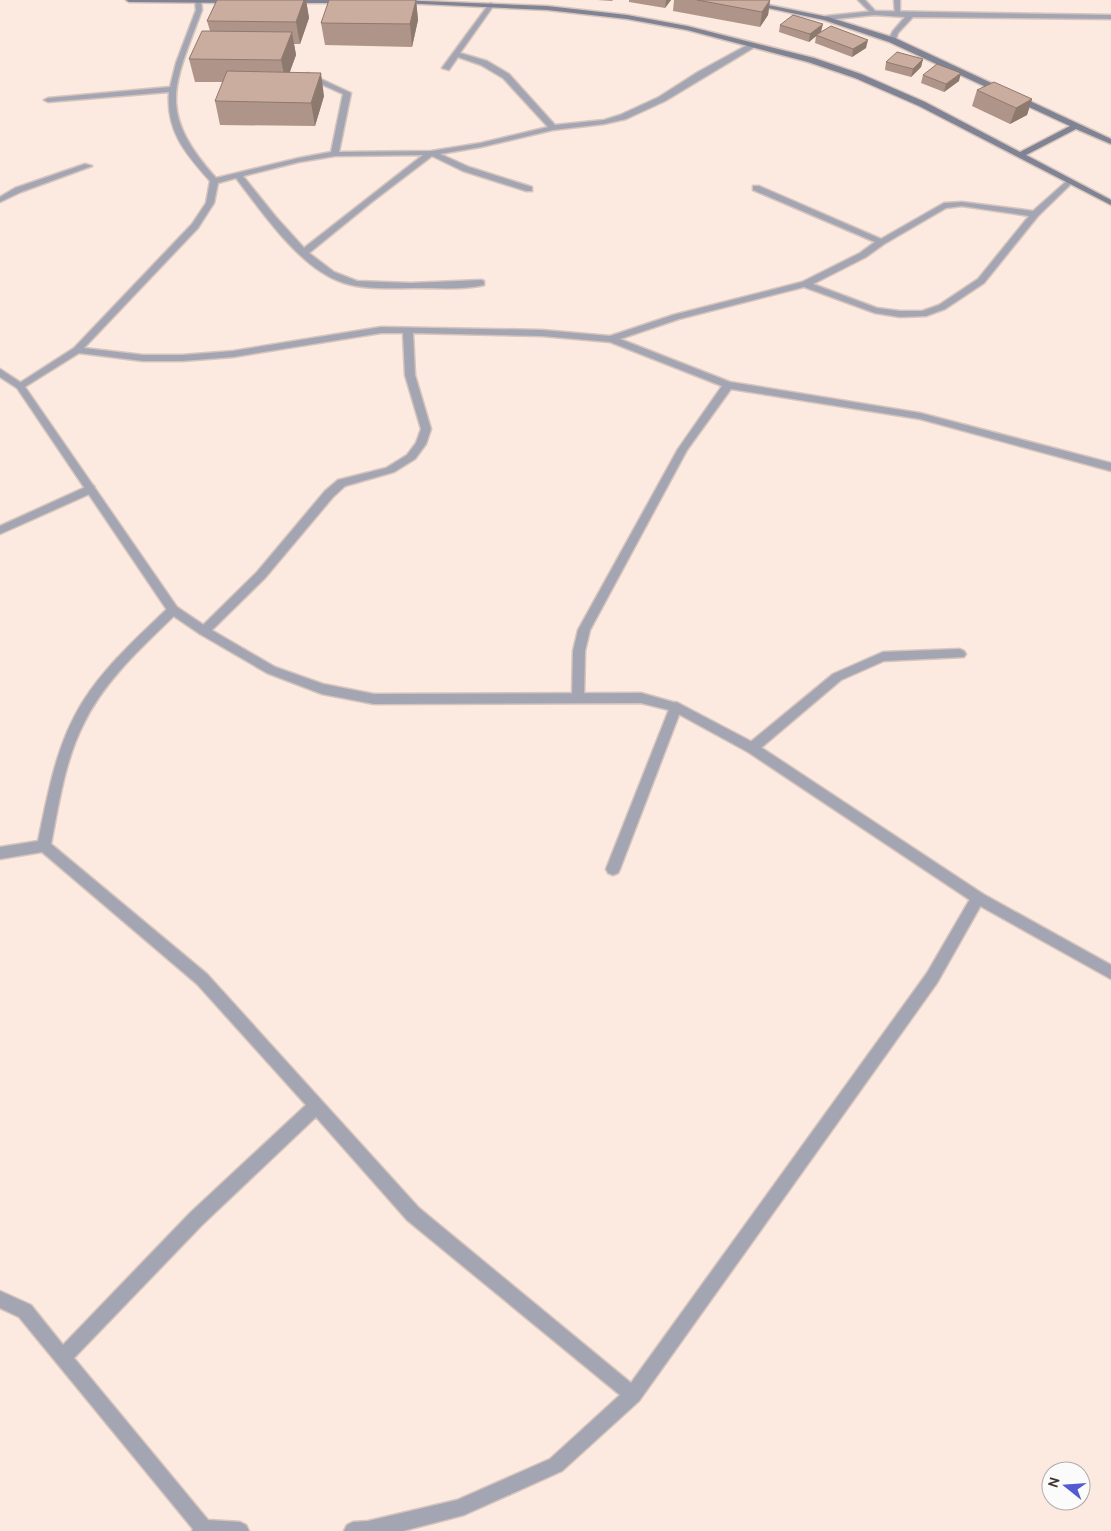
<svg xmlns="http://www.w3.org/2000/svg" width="1111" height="1531" viewBox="0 0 1111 1531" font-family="Cabin,sans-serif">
<rect width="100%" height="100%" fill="#fce9e0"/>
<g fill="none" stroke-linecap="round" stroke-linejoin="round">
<g stroke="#d7c5bd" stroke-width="3">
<path id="minor" d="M195,0H201L202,10C174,86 156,111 216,178L299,158L331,152L343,94L305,77L304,75L308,73L351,93L339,152L431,151L481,143L548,127L503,78L481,65L458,57L449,70L442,68L489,4L491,3L494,5L460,53L487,61L509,74L555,125L604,120L620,115L659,97L698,72L751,43L758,45L665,101L626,119L604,124L553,130L481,147L440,154L469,167L532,187V191H526L463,171L432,156L373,201L309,253L334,272L357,281L411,283L481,280L484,281V285C463,290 438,288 416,288C393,288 366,290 344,283C300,269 263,213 236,178L218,183L214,203L198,228L84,348L143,355H182L233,351L381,327L542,330L610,336L673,315L802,282L860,253L875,242L753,190V186H759L881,239L944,203L962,202L1033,211L1069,179L1073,181L1072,183L1038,216L984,283L945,309L926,316L900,317L875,313L804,287L679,319L620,339L730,382L920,413L1111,463V471L920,419L731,389L687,450L590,630L585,651L584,699L582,702H574L572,699L573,651L578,630L678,449L722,386L610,342L542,336L413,333L415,375L431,429L426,444L415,459L394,472L345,486L333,497L265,578L208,634H200L198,631L200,628L257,572L325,491L338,480L386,468L407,455L416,443L421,429L405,375L403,333H381L233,357L182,361H143L79,353L23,388H17L15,386L74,348L192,224L206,203L210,181C185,153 166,131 169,92L48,102L44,100L48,98L170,87L176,63L196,10ZM423,155L304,248L276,217L243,176L299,162L335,156ZM962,206L1029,216L978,279L939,305L922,311H900L877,308L813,284L866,257L884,244L946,208Z
M858,0H865L876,12V14H872Z
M894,0H900V15L895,14Z
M85,164L92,166L21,192L0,202V197L15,188Z
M90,485L94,486L95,489L94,492L0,534V526Z
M173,606L177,607L179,610L177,613C143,646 105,680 84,723C65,760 59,803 51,844L207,974L419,1208L631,1383L927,973L973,894L978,892L983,894L985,898L937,983L639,1401L562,1471L464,1515L403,1531H344L347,1525L353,1522L368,1521L457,1500L550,1459L620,1395L407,1220L316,1117L202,1225L74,1358L208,1520L240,1522L246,1525L249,1531H192L193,1529L19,1317L0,1308V1291L31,1305L63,1345L190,1213L306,1105L197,984L42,852L0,859V847L38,841C48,794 56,745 82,703C105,666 138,637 169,607Z
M960,649L964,651L966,654L964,657L884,661L841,680L756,752H748L746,748L748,744L833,674L883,652Z
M676,702L680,704L682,707L620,869L618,873L613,875L608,873L606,869L670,707L672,704Z"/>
</g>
<g stroke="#d7c5bd" stroke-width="3">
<path id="tertiary" d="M874,11L1111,15V19L913,17L898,33L895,42H892L888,40L893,31L905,17L874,15L826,20L823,18L826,16Z
M0,369L23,384L177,607L208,628L275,667L323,684L374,694L641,693L680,704L756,744L983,894L1111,965V979L973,902L748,752L673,711L641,703L374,704L322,694L267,673L200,634L169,613L17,388L0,377Z"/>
</g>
<g stroke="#d7c5bd" stroke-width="3">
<path id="secondary" d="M126,0H237V1L234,3L129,2Z
M286,0H347V1L344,3H289Z
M398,0L547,6L627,15L687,26L814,58L861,74L925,102L1020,152L1070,126L889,42L824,20L731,0H744L828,17L895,38L1111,139V144L1076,129L1026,155L1111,200V205L919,106L855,78L808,62L687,30L627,19L547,10L401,3Z"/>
</g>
<use href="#minor" fill="#a3a6b2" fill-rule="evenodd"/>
<use href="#tertiary" fill="#a3a6b2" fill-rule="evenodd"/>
<use href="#secondary" fill="#7f8394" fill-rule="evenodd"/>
</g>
<path fill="#af9589" d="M217,0H306L309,18L300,44H294L296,55L289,72L324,96L315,126L220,125L215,101L223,82H195L189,59L210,31L207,21Z
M329,0H416L418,20L412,47L325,45L321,23Z
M597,0H613L612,1Z
M629,0H671L665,8L629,2Z
M674,0H770L768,15L760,27L673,11Z
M780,25L821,32L866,48L852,57L815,43L816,36L809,42L779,32Z
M923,59L921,67L911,77L885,70L886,62Z
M923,75L959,81L944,92L921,83Z
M977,90L1032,99L1027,115L1010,124L972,106Z"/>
<path fill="#8e796f" d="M304,0H306L309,18L300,44L296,22Z
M416,0L418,20L412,47L410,24Z
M666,0H671L665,8Z
M770,0L768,15L760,27L762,12Z
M823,24L821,32L809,42L810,34Z
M292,32L296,55L286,83L281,60Z
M868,40L866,48L852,57L853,49Z
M923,59L921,67L911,77L913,69Z
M321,73L324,96L315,126L311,103Z
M961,73L959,81L944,92L946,84Z
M1032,99L1027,115L1010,124L1016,108Z"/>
<path fill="#cbad9f" stroke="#8e796f" d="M217,0H304L296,22L207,21Z
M329,0H416L410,24L321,23Z
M697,0H770L762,12Z
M793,15L823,24L810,34L780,25Z
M831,26L868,40L853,49L816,35Z
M202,31L292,32L281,60L189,59Z
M897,52L923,59L913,69L886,62Z
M937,64L961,73L946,84L923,75Z
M227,71L321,73L311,103L215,101Z
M994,82L1032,99L1016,108L977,90Z"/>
<g transform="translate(1066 1486) rotate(287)"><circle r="24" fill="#fbfbfb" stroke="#b1aca9"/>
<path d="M0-4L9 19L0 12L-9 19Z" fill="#535bd2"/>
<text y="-8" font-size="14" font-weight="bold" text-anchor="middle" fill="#41352f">N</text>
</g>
</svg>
